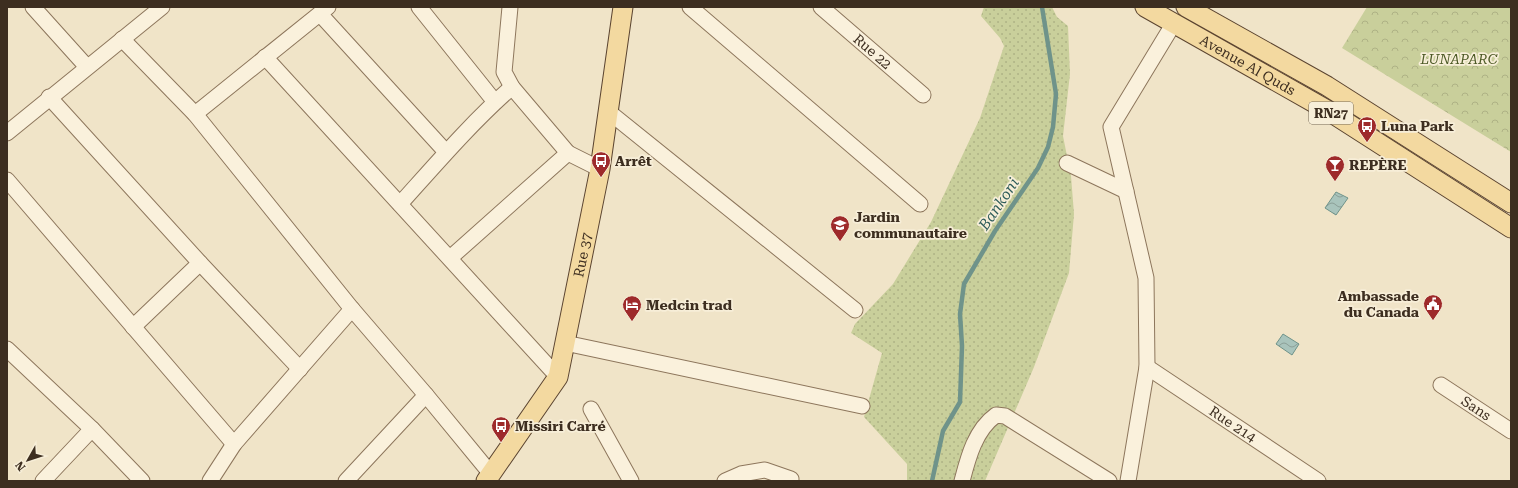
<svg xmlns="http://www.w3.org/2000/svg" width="1518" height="488" viewBox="0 0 1518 488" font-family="'Roboto Serif',serif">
<defs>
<pattern id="grass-dots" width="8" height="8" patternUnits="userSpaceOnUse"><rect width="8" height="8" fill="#c9cf9b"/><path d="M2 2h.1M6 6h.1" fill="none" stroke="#aeb285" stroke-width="1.8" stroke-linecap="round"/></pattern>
<pattern id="forest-crowns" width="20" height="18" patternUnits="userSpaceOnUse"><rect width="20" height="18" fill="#c9cf9b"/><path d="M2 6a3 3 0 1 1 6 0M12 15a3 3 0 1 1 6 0" fill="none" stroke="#aeb285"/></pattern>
<pattern id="water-waves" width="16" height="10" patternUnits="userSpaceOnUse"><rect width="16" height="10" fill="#a9c4bc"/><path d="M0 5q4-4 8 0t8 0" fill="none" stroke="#8ba098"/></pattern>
</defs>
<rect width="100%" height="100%" fill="#f0e4c8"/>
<path fill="url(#grass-dots)" d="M984,7H1052L1057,17L1068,26L1070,74L1063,136L1071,176L1074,214L1069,273L1034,367L985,481H907V464L864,417L882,353L851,333L855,324L893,284L931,222L980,118L1004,46L1000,38L981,16Z"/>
<path fill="url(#forest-crowns)" d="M1367,7H1511V152L1342,48Z"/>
<path fill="url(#water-waves)" stroke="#6f938a" d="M1336,192L1348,198L1336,215L1325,208Z
M1283,334L1299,344L1292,355L1276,344Z"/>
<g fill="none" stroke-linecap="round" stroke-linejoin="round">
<path stroke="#6f938a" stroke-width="4.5" d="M932,481L943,431L960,402L962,346L960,314L964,284L995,231L1038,168L1048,147L1053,127L1056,94L1042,7"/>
<g stroke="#8d765c" stroke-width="17">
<g id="minor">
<path d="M33,7L87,67"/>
<path d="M419,7L495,102"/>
<path d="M510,7L504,72L512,87L568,153"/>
<path d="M690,7L920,204"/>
<path id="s1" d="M821,7L923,95"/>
<path d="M320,14L446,152"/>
<path d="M122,39L195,114L352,309L426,395L491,474"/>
<path d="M265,57L558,377"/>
<path d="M49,97L200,263L300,369"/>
<path d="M609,112L855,310"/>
<path d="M195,114L328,7"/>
<path d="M7,133L162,7"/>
<path d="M1067,163L1126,191"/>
<path d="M7,180L234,444"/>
<path d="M400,204C436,164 472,122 512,87"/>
<path d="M450,258L568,153L600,169"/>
<path d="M133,327L200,263"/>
<path d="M565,343L862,406"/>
<path d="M7,349L92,429L142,481"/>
<path id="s2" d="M1147,367L1318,481"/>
<path id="s3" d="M1441,385L1511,431"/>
<path d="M591,409L631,481"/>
<path d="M43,481L92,429"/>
<path d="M210,481L234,444L352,309"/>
<path d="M346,481L426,395"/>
<path d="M725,481L741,474L765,470L791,479"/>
<path d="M962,481C968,458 975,430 996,415L1005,416L1109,481"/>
<path d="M1128,481L1147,367L1146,278L1111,127L1174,23"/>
</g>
</g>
<g stroke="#5b4430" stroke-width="21">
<g id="major">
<path id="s4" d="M1145,7L1327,110L1511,228"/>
<path d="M1186,7L1327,86L1511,203"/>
<path id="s5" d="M486,481L558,377L600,169L623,7"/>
</g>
</g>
<use href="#minor" stroke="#faf1dc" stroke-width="15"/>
<use href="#major" stroke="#f3d9a0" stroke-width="19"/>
</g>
<defs>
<g id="bus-pin" transform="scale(1)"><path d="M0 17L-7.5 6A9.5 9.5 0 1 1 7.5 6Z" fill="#9e2a2b" stroke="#f7eed8"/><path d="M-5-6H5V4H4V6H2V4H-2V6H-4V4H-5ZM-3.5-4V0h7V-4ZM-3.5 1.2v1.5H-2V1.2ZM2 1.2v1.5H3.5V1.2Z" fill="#fff"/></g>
<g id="bar-pin" transform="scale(1)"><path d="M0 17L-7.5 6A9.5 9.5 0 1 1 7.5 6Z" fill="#9e2a2b" stroke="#f7eed8"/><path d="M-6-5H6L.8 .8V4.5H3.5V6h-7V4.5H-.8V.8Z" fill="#fff"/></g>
<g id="school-pin" transform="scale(1)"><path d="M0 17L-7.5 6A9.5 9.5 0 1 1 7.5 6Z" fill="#9e2a2b" stroke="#f7eed8"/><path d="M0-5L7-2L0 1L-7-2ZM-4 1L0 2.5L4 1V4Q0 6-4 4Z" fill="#fff"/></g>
<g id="civic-pin" transform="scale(1)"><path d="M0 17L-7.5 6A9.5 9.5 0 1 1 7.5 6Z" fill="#9e2a2b" stroke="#f7eed8"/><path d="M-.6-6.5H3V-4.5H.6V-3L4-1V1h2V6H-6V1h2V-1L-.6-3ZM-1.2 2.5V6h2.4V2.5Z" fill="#fff"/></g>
<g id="hotel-pin" transform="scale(1)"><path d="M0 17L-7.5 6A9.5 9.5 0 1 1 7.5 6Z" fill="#9e2a2b" stroke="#f7eed8"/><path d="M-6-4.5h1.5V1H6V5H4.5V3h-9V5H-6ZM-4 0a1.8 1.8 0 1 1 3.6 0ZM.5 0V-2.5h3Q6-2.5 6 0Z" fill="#fff"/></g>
</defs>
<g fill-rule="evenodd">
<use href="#bus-pin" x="1367" y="126"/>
<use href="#bus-pin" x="601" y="161"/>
<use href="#bar-pin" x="1335" y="165"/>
<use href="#school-pin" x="840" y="225"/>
<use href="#civic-pin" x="1433" y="304"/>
<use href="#hotel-pin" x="632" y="305"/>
<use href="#bus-pin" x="501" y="426"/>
</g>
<g text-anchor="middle" stroke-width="3.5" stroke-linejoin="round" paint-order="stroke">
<rect fill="#f7eed8" stroke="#756857" stroke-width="1" x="1309" y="102" width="44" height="22" rx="3"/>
<g font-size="13" font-weight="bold" fill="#3d2e20">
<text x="1331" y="118">RN27</text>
</g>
<g font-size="14" fill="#3d2e20" stroke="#f7eed8">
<text dy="5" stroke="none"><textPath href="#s1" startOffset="68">Rue 22</textPath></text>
<text dy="5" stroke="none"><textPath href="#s4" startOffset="118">Avenue Al Quds</textPath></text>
<text dy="5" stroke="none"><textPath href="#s5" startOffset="251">Rue 37</textPath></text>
<text dy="5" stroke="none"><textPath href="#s3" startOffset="42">Sans</textPath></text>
<text dy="5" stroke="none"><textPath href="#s2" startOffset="103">Rue 214</textPath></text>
</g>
<g font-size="14" font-style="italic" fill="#4d5a26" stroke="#f7eed8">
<text x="1459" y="64">LUNAPARC</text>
</g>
<g font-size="14" font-weight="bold" fill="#3d2e20" stroke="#f7eed8" text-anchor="start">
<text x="1381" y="131">Luna Park</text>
<text x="615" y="166">Arrêt</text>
<text x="1349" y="170">REPÈRE</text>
<text x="854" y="222">Jardin<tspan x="854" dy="16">communautaire</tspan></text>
<text x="1419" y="301" text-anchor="end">Ambassade<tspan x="1419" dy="16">du Canada</tspan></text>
<text x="646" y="310">Medcin trad</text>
<text x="515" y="431">Missiri Carré</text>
</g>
<g font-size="15" font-style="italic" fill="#2f5d5a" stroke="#f7eed8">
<text transform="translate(999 204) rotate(-56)" y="5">Bankoni</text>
</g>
</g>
<rect width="1518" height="488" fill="none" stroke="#3d2e20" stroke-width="16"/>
<g transform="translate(28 460) rotate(231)" stroke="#f7eed8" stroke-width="3" paint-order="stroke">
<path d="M0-3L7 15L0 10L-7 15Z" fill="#3d2e20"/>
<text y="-6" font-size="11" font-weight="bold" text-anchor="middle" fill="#3d2e20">N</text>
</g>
</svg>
